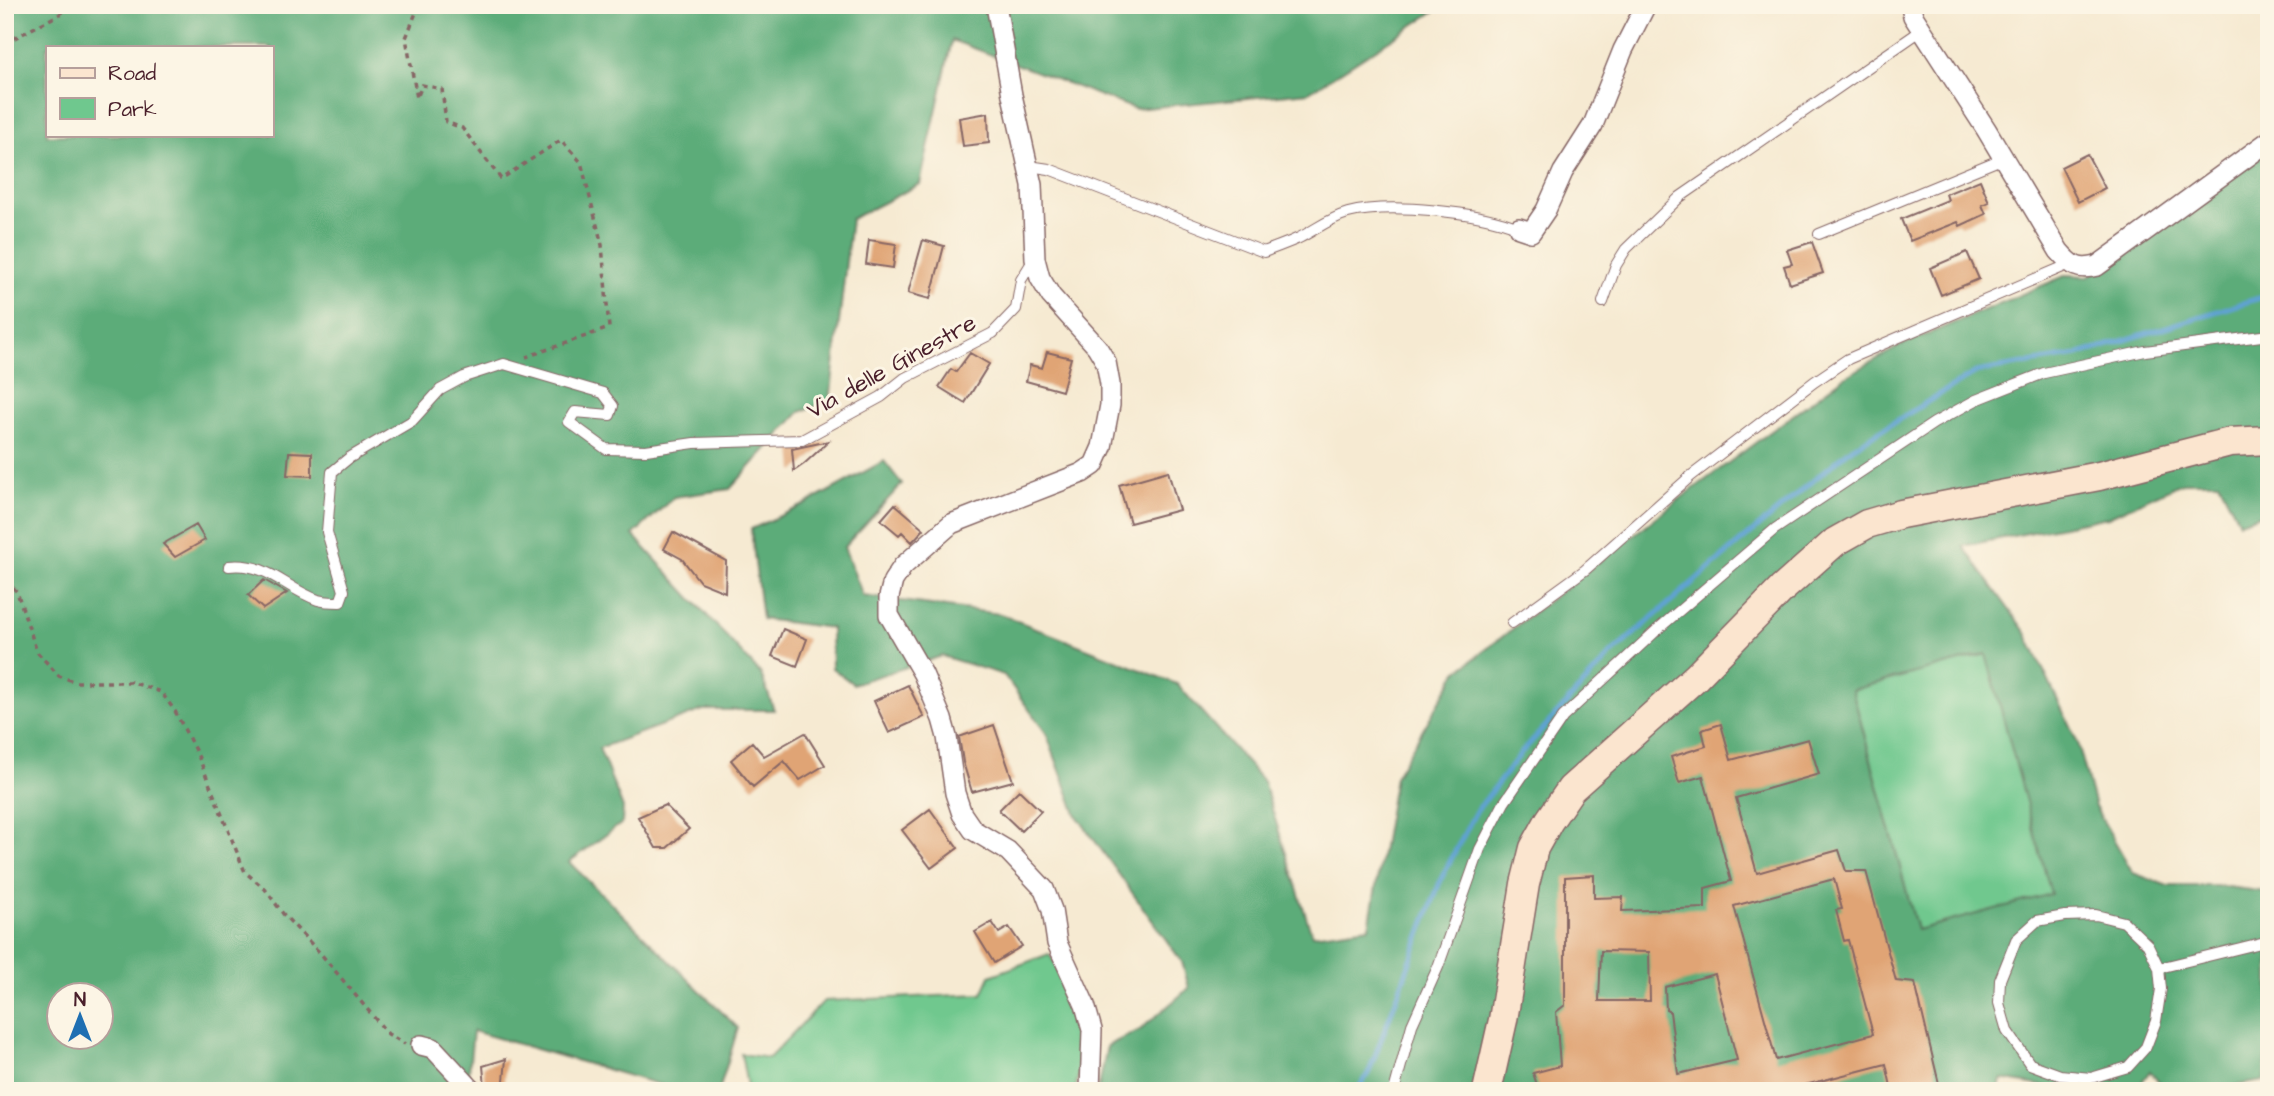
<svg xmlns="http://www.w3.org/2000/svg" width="2274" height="1096" viewBox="0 0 2274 1096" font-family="'Architects Daughter',sans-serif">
<rect width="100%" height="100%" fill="#fcf5e5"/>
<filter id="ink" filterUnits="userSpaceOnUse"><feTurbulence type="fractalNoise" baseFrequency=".0143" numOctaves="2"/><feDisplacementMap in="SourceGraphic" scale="14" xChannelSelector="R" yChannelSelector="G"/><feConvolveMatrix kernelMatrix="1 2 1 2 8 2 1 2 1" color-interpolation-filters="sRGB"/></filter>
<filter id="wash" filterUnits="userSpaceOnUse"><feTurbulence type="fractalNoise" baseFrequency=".00686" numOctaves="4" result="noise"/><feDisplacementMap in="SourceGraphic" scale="28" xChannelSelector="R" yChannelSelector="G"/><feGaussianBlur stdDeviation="1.57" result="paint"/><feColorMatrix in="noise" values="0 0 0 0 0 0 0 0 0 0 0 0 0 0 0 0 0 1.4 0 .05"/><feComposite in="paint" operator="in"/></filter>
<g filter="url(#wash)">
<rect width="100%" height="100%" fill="#f6ead2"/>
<path fill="#6fc88e" stroke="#5c745c" stroke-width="2" d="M1987,654L2052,895L1917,930L1852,689Z
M1049,954C1058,969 1071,986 1077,1002C1086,1031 1082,1062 1075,1091H748L741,1054L769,1058L824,1001L982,994L990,976Z"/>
<path fill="#5bac79" stroke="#526652" stroke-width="2" fill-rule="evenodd" d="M5,5H1441L1438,9L1309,92L1135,109L952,40L920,184L851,219L830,401L800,412L730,489L674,497L633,535L761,674L774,710H703L599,748L623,808L622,823L569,862L738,1028L719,1091H682L473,1031L467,1091H5ZM47,47H271V135H47ZM60,995H102V1036H60Z
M2269,149V512L2239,522L2219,482H2184L2108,517L1963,546L2026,633L2078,743L2095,807L2133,873L2168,886H2220L2265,892L2269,901V1021L2264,1081L2204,1091H2167L2150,1071L2138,1087C2092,1096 2046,1087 2001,1079L1999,1091H1098L1107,1046L1140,1030L1189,988L1182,962L1077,816L1046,733L1004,675L942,656L853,684L832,668L831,628L762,619L751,529L804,505L884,461L902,484L844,547L863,596L1000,614L1177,684L1263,781L1312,935L1369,927L1395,777L1457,672L1681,498L1843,378L1902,345L2067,275L2088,276L2178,219ZM1986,654L2051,894L1917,930L1852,690Z"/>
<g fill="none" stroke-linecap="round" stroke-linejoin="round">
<path stroke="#5ea2d3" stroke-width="5" d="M1357,1091L1369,1072L1441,879L1475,813L1522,752L1612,653L1713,565L1852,448L1976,372L2077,355L2269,295"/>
</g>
<g id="blocks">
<path fill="#e0a475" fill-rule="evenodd" d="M988,113L989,143L963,146L959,118Z
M2087,154L2105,188L2078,202L2061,167Z
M1980,180L1989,202L1982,205L1986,214L1960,226L1958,222L1910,241L1901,219L1948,200L1946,194Z
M869,240L896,244L893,268L866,264Z
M923,240L944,246L930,299L908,293Z
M1812,242L1823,273L1790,284L1784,266L1792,264L1787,250Z
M1967,252L1979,279L1941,295L1930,268Z
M1047,352L1071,358L1062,391L1026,381L1030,365L1042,368Z
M970,353L989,364L965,403L939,387L951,369L956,372Z
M829,441L804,464L794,471L792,449Z
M289,452L312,453V476L287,475Z
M1168,471L1179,510L1130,523L1119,485Z
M895,504L924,529L912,542L902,532L899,535L881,520Z
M196,525L205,540L175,557L163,544Z
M673,532L726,561L725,592L700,582L682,559L664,549Z
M264,580L287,593L263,609L248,595Z
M783,629L807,639L797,666L772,656Z
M908,685L924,717L889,733L874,701Z
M1721,724L1731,760L1808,739L1819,774L1736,798L1757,873L1839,850L1846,871H1866L1896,981L1915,983L1939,1084L1921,1091H1892L1886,1064L1782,1091H1539L1533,1073L1560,1066L1556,1012L1565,1005V877L1594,875V898L1623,897L1622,911L1705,908V888L1731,881L1703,776L1679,783L1671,757L1706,746L1702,730ZM1834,879L1842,909L1836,910L1844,941L1848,940L1873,1034L1776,1060L1734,906ZM1601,951L1649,952L1650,1001H1599ZM1715,974L1737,1060L1678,1074L1670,1012L1666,1010L1665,987Z
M994,725L1013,781L972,792L963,762L959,737Z
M805,733L825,765L800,780L784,761L753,787L731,760L752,742L764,756Z
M1019,790L1041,811L1021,831L999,810Z
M665,805L689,829L667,848H656L638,817Z
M930,809L958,848L931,868L902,830Z
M992,922L999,933L1009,927L1022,946L994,963L975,932Z
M506,1059L503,1091H490L485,1086L483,1066Z"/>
</g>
</g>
<g filter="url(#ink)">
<use href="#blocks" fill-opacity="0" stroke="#866665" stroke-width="2"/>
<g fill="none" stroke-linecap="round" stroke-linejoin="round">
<g stroke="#866665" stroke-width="12">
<path id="lane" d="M1029,166L1049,169L1264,252C1276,247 1288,243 1299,238C1315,230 1330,218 1348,213C1389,202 1480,212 1519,228
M1819,234L2004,158
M1603,302L1616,265L1626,249L1680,197L1922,30
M229,566C268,562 284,588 318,600C325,602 333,602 340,602L344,591L327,532L332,472L349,458L412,421L440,390L464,377L504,364L603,393L613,406L610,415L575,412L569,422L606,449L646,450L694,443L802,440L881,397L905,378L993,333L1016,309L1021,280L1034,259
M1512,623L1585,570L1691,476L1814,382L1848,359L2070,264
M2096,915L2124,922L2148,945L2159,968L2161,989L2156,1021L2146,1047L2128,1067L2091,1078L2060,1075L2030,1064L2007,1031L1999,1003L2000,980L2016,940L2037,921L2065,916Z
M2159,968L2269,941
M1394,1091L1412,1025L1438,967L1480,849L1504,803L1563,717L1658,629L1775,529L1934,423L1976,400L2044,373L2145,351L2269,335"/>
</g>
<g stroke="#866665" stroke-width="22">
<path id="street" d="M996,5L1012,95L1032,185L1035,259L1040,278L1051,296L1097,347L1106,362L1110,384V405L1102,447L1094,465L1082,473L951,524L903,566L893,581L889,597V615L923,674L942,719L947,737L955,793L962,814L973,830L1008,851L1044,889L1052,910L1057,943L1085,1005L1092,1030L1090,1091
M1911,5L1913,16L1922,30L1986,129L2059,251C2072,266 2078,271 2097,266L2269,141
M1519,228L1531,232L1546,210L1563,172L1593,125L1623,50L1646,5
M421,1045L433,1048L473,1091"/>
</g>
<g stroke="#866665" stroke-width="31">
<path id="secondary" d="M1487,1091L1503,1020L1525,884L1534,848L1549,821L1571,789L1696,677L1782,589L1835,542L1867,524L1901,514L2099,476L2230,442L2269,440"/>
</g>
<path stroke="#866665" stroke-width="3.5" stroke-dasharray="5 5" stroke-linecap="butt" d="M419,5L406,38L417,98L422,85L442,89L446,122L462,128L501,179L561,140L581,162L602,245L609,328L526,357
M5,43L60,14L69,5
M5,582L9,583L17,592L37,652L59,676L76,682H131L161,692L175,711L199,758L245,872L265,889L284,915L321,954L388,1034L405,1044"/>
<use href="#lane" stroke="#fff" stroke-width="10"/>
<use href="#street" stroke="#fff" stroke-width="19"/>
<use href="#secondary" stroke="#fbe5cf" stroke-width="28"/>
</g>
</g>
<g text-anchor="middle" stroke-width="6" stroke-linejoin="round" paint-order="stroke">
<g font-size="24" fill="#4a1f2b" stroke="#fcf5e5">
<text transform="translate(891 366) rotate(-29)" y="8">Via delle Ginestre</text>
</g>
</g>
<rect width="2274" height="1096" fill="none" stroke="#fcf5e5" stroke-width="28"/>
<rect x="46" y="46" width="228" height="91" fill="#fcf5e5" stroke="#b59f9b" stroke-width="2"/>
<rect x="60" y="68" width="35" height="10" fill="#fbe5cf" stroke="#b59f9b" stroke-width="2"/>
<text x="108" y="80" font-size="21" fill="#4a1f2b">Road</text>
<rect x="60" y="98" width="35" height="21" fill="#6fc88e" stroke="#b59f9b" stroke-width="2"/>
<text x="108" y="116" font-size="21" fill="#4a1f2b">Park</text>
<g transform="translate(80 1016)"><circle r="33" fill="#fcf5e5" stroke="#b59f9b" stroke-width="2"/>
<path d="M0-5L12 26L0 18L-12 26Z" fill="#1f6fb2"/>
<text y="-10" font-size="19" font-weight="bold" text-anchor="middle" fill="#4a1f2b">N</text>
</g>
</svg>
